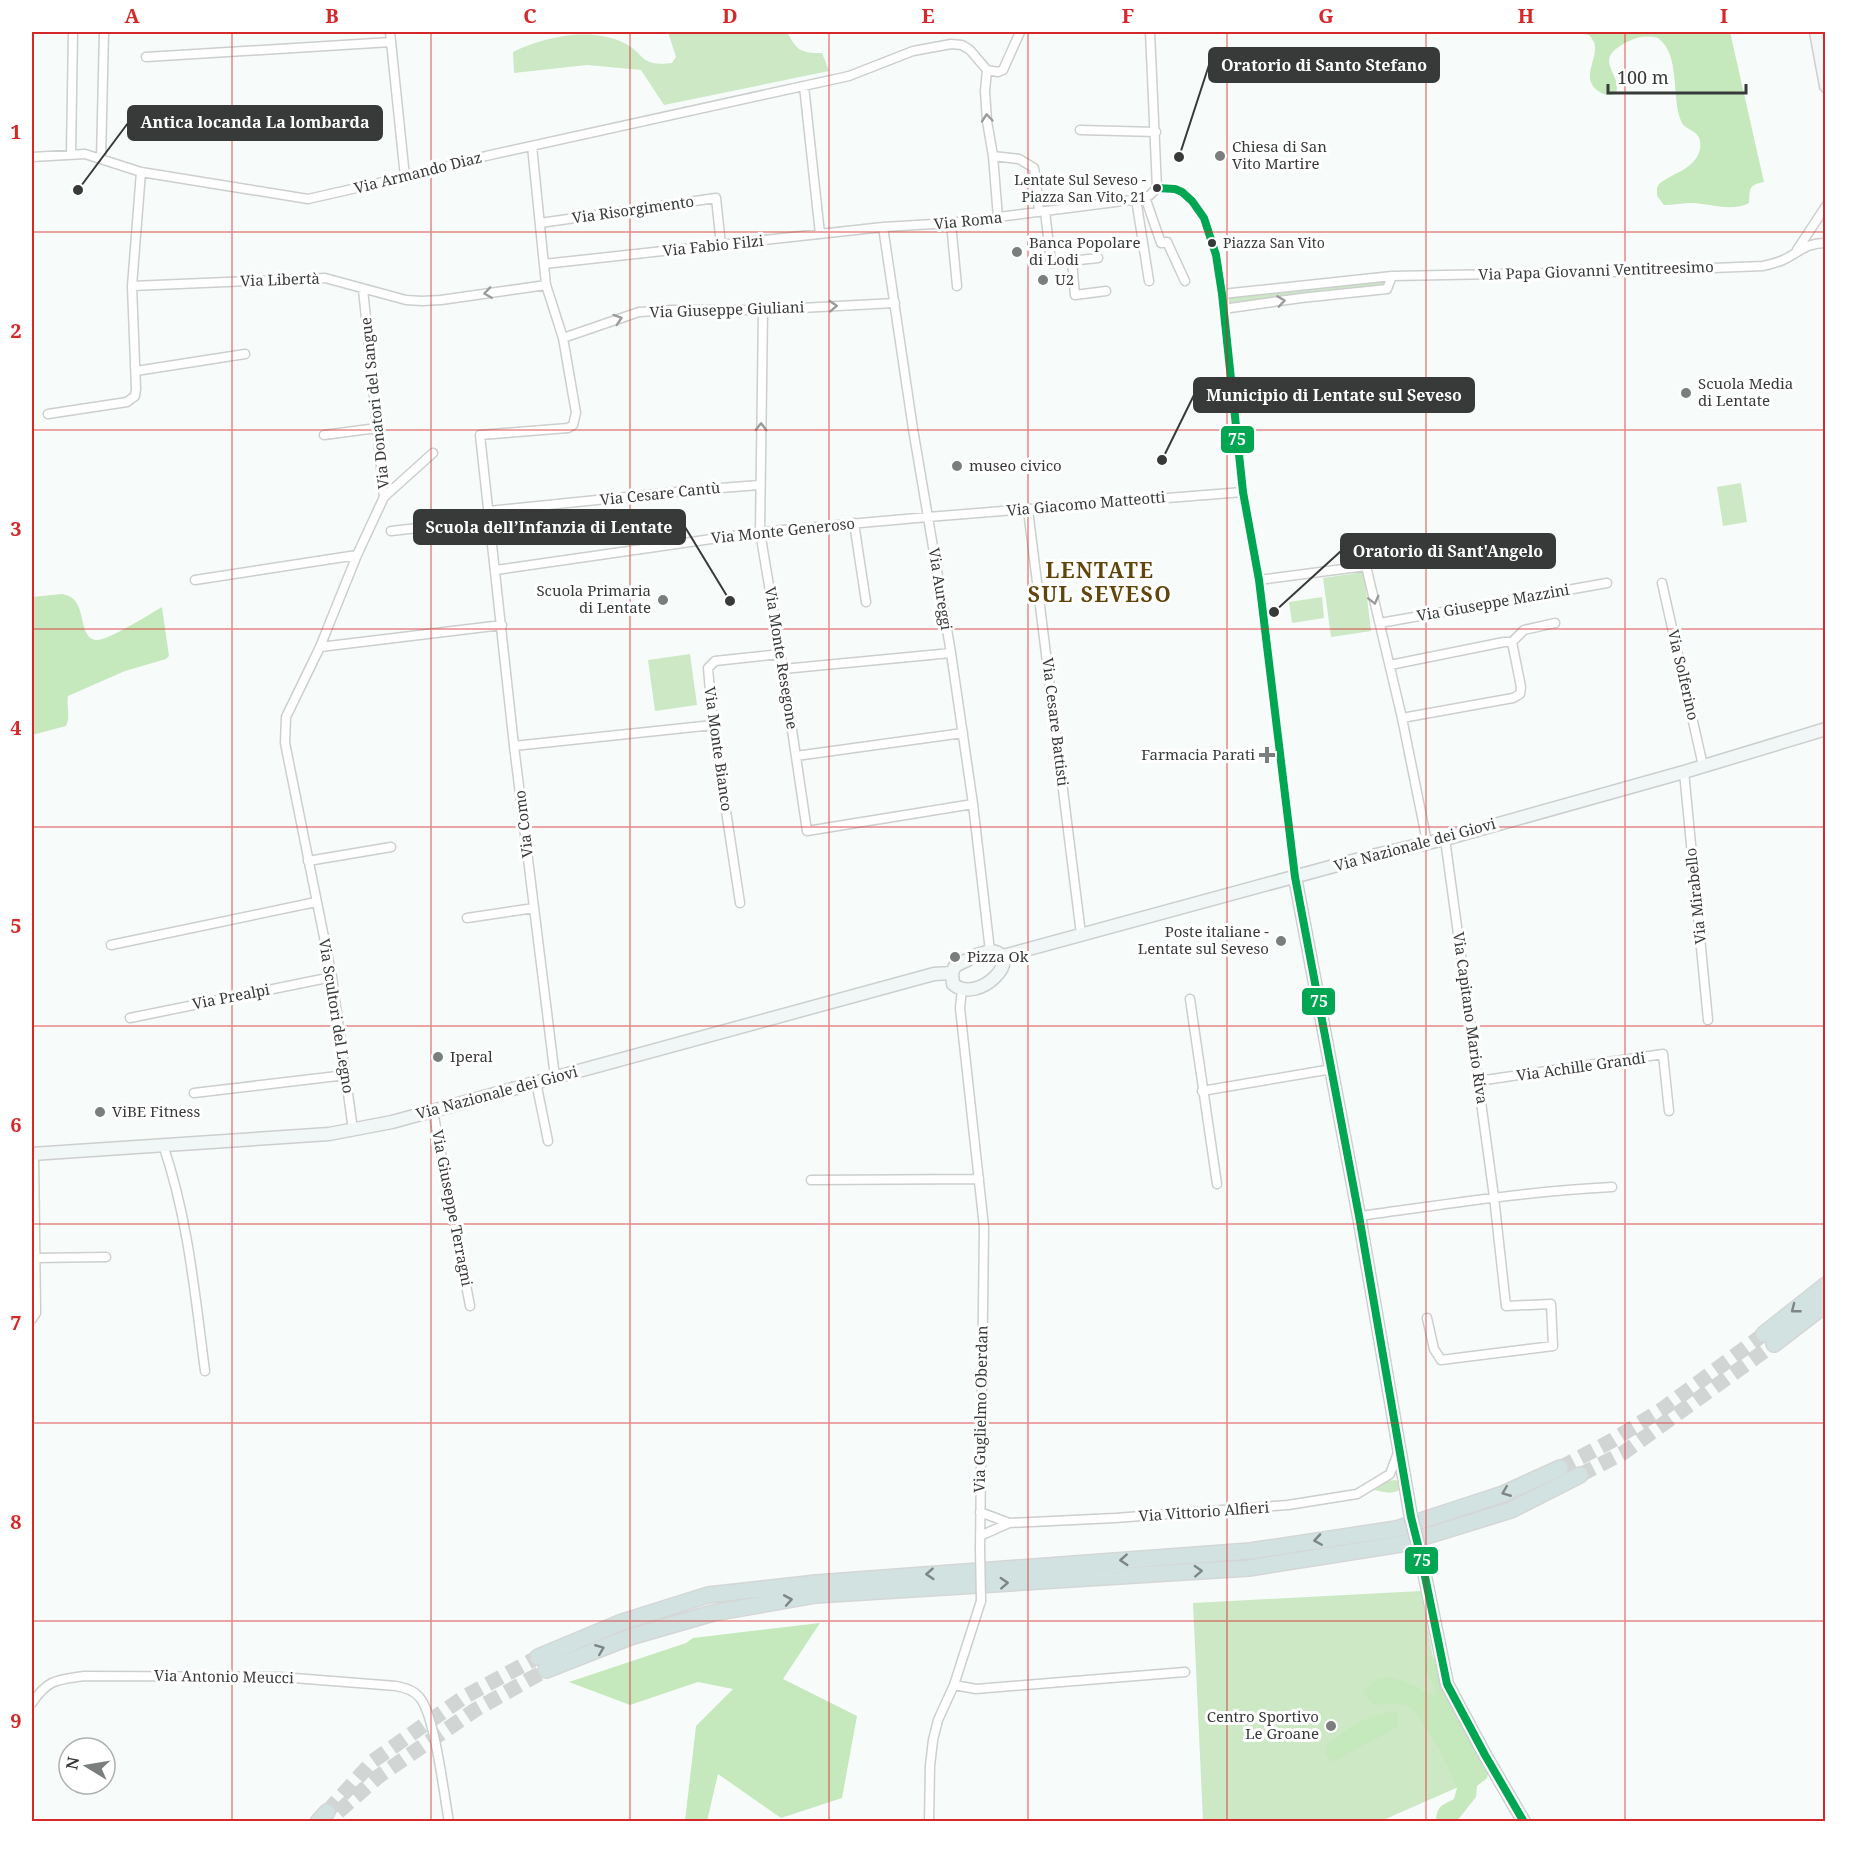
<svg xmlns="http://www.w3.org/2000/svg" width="1857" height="1853" viewBox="0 0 1857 1853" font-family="'Noto Serif',serif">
<rect width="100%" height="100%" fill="#f7fcfa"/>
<path fill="#cce8c5" d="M668,32H787C797,51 801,53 822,53L829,71L664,105L641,70L587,65L514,73L513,52C545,37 588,27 622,42C646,53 638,67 672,63L676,57Z
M1385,280V285L1226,304L1225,298Z
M1741,483L1747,522L1723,526L1717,487Z
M1364,572L1371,631L1331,637L1323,578Z
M1322,597L1324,618L1292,623L1289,602Z
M690,654L697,705L655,711L648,660Z
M1395,1480L1401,1482L1402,1487C1395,1496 1384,1492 1374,1490L1386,1481Z
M1421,1591L1433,1657L1488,1774L1381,1821H1203L1193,1603Z"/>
<path fill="#c6e8bd" d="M1574,32H1730L1764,182C1748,185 1750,189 1749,203C1733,212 1711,204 1692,203C1683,203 1673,205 1664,205L1657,196V188L1659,184C1672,173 1696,169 1700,149C1703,128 1686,133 1681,121C1671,97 1681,55 1658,38C1647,35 1637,37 1627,42C1590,61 1623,72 1616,94C1609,96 1604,95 1598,91C1581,78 1596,63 1595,47C1595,42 1592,39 1589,35Z
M62,594C89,597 76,635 95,640C106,642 150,614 162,607L169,656L166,659L125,671L68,696C66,706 71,716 66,726L32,735V597Z
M820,1623L783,1679L857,1716L842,1798L781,1818L718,1774L707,1821H685L696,1726L733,1689L698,1682L630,1705L569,1682L686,1643L693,1638Z
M1426,1656L1433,1657L1437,1663L1488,1774L1487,1778L1477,1786L1476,1797L1457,1821H1436C1437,1806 1441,1806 1454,1799L1457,1788C1449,1768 1441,1751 1429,1733C1423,1725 1419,1713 1410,1707C1394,1698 1373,1714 1365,1694C1378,1660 1415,1689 1436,1696V1691L1423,1662Z
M1395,1712L1398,1715L1397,1727L1333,1762L1326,1755V1746C1345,1730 1369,1713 1395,1712Z"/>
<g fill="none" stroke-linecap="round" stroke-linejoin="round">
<path stroke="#d1d5d3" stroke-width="15" stroke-dasharray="15 8" stroke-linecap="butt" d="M1560,1468L1613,1440L1664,1408L1764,1334
M1580,1475L1623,1453L1774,1344
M327,1812L373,1761L464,1697L538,1657
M338,1812L379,1776L475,1710L546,1670"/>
<g stroke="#cccfcd" stroke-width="11">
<path id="street" d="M390,32L405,177
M1150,32L1157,188
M146,57L391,42
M987,70L985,91L987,121L993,156L998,218
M987,70L998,72L1003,70L1020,32
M804,86L820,234
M1080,130L1156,132
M532,146L546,285L563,338L576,413L573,425L568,428L480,435L514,746L555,1077
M71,154L73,32
M993,156L1019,159L1034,168L1036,180L1039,212
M32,157L85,154L141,172L308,199L405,177L486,156L849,76L913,51L951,44L962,45L970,50L987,70
M101,159L104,32
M1157,188L1175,189L1182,192L1192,201L1204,218L1216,255L1222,294L1243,492L1259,580L1295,877
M1145,197L1161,243L1167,242L1185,281
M1136,199L1149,281
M1045,211L1051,263L1098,258
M540,223L716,198L721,245
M951,223L957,286
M883,227L913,429L951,653L973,804L990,951
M1797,250L1826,206
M1072,261L1075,295L1106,291
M544,264L883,227L951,223L1139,199L1150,195L1157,188
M132,286L325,278L406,300L422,301L441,300L546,285
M1222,294L1392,276L1613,272L1763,266C1770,264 1777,263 1783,260C1800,252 1805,243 1826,243
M1223,309L1301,298L1387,289L1392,276
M763,310L760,532L783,669L807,831L973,804
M563,338L639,312L671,310H763L895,303
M136,371L245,354
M48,414L127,402L135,396L136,389L132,286L141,172
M324,435L377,428
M384,497L433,453
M1028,510L1081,934
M489,511L695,490L759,485
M854,523L866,602
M391,531L490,520
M496,570L760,532L928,517L1243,492
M195,580L357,555
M1259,580L1366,566L1402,718L1427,842
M1662,583L1703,766
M1380,623L1607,583
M320,647L502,625
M1390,665L1504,642H1512L1524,630L1555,623
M783,669L951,653
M1402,718L1513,698L1520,694L1521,687L1512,642
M514,746L713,725
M796,756L963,733
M1684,772L1708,1020
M308,861L391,847
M740,903L713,725L708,668L715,661L780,654
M467,918L534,908
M111,945L316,902
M962,989L960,1008L984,1227L980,1549
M1190,999L1217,1184
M130,1018L332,977
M1478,1081L1663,1054L1669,1111
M536,1082L548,1141
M1202,1091L1332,1069
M194,1093L346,1075
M433,1111L470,1306
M353,1130L332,977L285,743L286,717L320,647L357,555L384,497L363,289
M163,1145C188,1217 195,1295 205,1371
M811,1180L979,1179
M1359,1216C1443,1205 1527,1191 1612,1187
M35,1258L106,1257
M1427,1318L1434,1349L1441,1360L1553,1346L1551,1304L1506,1306L1494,1197L1445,839
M32,1319L36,1313L34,1154
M980,1512L1009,1523
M980,1536L1009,1523L1115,1518L1288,1505L1357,1494L1390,1474L1398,1453
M954,1685L976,1689L1185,1672
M32,1703C48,1679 57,1680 84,1676L281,1677L396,1686C405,1688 414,1690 420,1698C435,1716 444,1795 449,1822
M929,1822L930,1766L933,1740L938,1720L954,1685L981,1601"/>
</g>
<g stroke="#cccfcd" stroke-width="15">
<path id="secondary" d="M1816,32L1826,86
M1295,877L1359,1216L1411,1517
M990,951C1027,954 979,1006 953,984L952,973L955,966L977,955Z
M1003,956L1367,857L1445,839L1684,772L1826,729
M32,1154L329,1134L392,1122L934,974L952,973
M1421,1557L1447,1684L1485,1755L1524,1822"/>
</g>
<g stroke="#d4d7d6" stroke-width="18">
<path id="highway" d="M1764,1334L1826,1285
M1774,1344L1826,1304
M538,1657L622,1622L708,1595L816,1583L1250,1551L1396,1529L1503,1494L1560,1468
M546,1670L630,1637L713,1613L816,1595L1249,1568L1401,1544L1511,1510L1580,1475
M318,1822L327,1812"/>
</g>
<use href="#street" stroke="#fefffe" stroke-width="8"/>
<use href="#secondary" stroke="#f1f6f6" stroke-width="12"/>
<use href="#highway" stroke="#d2e2e1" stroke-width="15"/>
<g stroke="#cccfcd" stroke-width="11" stroke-linecap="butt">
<path id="street-bridge" d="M980,1549L981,1601"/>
</g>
<g stroke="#cccfcd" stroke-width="15" stroke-linecap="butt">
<path id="secondary-bridge" d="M1411,1517L1421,1557"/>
</g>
<use href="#street-bridge" stroke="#fefffe" stroke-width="8"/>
<use href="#secondary-bridge" stroke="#f1f6f6" stroke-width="12"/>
<g stroke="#fff" stroke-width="12">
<path id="bus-1" d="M1157,188L1175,189L1182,192L1192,201L1204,218L1216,255L1222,294L1243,492L1259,580L1295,877L1359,1216L1411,1517L1421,1557L1447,1684L1485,1755L1524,1822"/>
</g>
<use href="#bus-1" stroke="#00a651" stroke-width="8"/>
</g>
<defs><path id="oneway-chevron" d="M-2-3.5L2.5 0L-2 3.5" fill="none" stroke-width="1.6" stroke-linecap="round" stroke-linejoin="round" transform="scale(1.5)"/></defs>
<g stroke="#9a9c9c">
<use href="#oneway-chevron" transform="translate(987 118) rotate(-95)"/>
<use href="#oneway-chevron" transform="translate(488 293) rotate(172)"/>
<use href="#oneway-chevron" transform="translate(1281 301) rotate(-8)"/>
<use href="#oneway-chevron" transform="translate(833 306) rotate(-3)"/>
<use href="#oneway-chevron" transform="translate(618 319) rotate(-18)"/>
<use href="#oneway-chevron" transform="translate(761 427) rotate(-89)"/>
<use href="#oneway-chevron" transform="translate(1374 600) rotate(76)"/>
</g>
<g stroke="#7d8685">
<use href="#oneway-chevron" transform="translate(1795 1309) rotate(142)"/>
<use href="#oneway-chevron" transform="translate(1506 1492) rotate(158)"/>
<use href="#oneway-chevron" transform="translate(1318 1540) rotate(171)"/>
<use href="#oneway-chevron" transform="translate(1124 1560) rotate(176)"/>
<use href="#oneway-chevron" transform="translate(1198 1571) rotate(-3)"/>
<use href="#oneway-chevron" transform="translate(930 1574) rotate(176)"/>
<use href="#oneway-chevron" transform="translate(1004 1583) rotate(-3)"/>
<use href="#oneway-chevron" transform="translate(788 1600) rotate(-10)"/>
<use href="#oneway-chevron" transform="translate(600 1649) rotate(-22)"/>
</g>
<path fill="none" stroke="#d62828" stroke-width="1.5" stroke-opacity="0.55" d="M232,32V1822M431,32V1822M630,32V1822M829,32V1822M1028,32V1822M1227,32V1822M1426,32V1822M1625,32V1822M32,232H1826M32,430H1826M32,629H1826M32,827H1826M32,1026H1826M32,1224H1826M32,1423H1826M32,1621H1826"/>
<g fill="#7a7e7d" stroke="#fff" stroke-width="2">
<circle cx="1220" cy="156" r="6"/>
<circle cx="1017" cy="252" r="6"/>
<circle cx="1043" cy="280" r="6"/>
<circle cx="1686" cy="393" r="6"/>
<circle cx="957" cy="466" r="6"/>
<circle cx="663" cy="600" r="6"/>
<path d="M1264 746h6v6h6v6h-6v6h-6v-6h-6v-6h6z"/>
<circle cx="1281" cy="941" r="6"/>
<circle cx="955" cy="957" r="6"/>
<circle cx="438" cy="1057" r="6"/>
<circle cx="100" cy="1112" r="6"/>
<circle cx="1331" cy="1726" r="6"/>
</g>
<g fill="#373a39" stroke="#fff" stroke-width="2">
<circle cx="1157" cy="188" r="5"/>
<circle cx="1212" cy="243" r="5"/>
</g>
<g text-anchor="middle" stroke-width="6" stroke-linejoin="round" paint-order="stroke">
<g font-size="14" fill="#373a39" stroke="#fff" text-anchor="end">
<text x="1146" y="185">Lentate Sul Seveso -<tspan x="1146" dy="17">Piazza San Vito, 21</tspan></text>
<text x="1223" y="248" text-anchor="start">Piazza San Vito</text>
</g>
<g font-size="15" fill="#373a39" stroke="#fff" text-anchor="start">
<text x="1232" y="152">Chiesa di San<tspan x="1232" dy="17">Vito Martire</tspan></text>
<text x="1029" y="248">Banca Popolare<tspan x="1029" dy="17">di Lodi</tspan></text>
<text x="1055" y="285">U2</text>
<text x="1698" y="389">Scuola Media<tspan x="1698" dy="17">di Lentate</tspan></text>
<text x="969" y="471">museo civico</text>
<text x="651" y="596" text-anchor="end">Scuola Primaria<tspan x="651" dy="17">di Lentate</tspan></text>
<text x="1255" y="760" text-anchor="end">Farmacia Parati</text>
<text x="1269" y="937" text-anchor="end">Poste italiane -<tspan x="1269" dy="17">Lentate sul Seveso</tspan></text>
<text x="967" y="962">Pizza Ok</text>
<text x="450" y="1062">Iperal</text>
<text x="112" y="1117">ViBE Fitness</text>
<text x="1319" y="1722" text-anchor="end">Centro Sportivo<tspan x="1319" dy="17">Le Groane</tspan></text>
</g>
<g font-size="15" fill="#373a39" stroke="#fff">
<text transform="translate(418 173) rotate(-14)" y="5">Via Armando Diaz</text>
<text transform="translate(633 210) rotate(-8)" y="5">Via Risorgimento</text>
<text transform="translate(968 221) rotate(-6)" y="5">Via Roma</text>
<text transform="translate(713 246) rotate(-6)" y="5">Via Fabio Filzi</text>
<text transform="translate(1596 271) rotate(-2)" y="5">Via Papa Giovanni Ventitreesimo</text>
<text transform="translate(280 280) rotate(-2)" y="5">Via Libertà</text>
<text transform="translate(727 310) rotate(-2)" y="5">Via Giuseppe Giuliani</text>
<text transform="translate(375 403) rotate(-96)" y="5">Via Donatori del Sangue</text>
<text transform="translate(660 494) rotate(-6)" y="5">Via Cesare Cantù</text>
<text transform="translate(1086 504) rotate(-5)" y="5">Via Giacomo Matteotti</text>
<text transform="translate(783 531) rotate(-6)" y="5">Via Monte Generoso</text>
<text transform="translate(940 589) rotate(81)" y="5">Via Aureggi</text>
<text transform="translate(1493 603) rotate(-10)" y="5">Via Giuseppe Mazzini</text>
<text transform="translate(781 658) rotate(81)" y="5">Via Monte Resegone</text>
<text transform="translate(1683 675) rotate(77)" y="5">Via Solferino</text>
<text transform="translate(1055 722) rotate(83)" y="5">Via Cesare Battisti</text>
<text transform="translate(718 749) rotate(82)" y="5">Via Monte Bianco</text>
<text transform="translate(524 824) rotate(-97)" y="5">Via Como</text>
<text transform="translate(1415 845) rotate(-15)" y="5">Via Nazionale dei Giovi</text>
<text transform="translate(1696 896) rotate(-96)" y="5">Via Mirabello</text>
<text transform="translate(231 997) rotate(-11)" y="5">Via Prealpi</text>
<text transform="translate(336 1016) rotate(81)" y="5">Via Scultori del Legno</text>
<text transform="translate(1470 1018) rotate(82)" y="5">Via Capitano Mario Riva</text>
<text transform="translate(1581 1067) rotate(-8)" y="5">Via Achille Grandi</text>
<text transform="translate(497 1093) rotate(-15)" y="5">Via Nazionale dei Giovi</text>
<text transform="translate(452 1208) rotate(79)" y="5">Via Giuseppe Terragni</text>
<text transform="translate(981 1409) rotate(-89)" y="5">Via Guglielmo Oberdan</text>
<text transform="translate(1204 1512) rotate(-4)" y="5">Via Vittorio Alfieri</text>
<text transform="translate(224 1677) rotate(1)" y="5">Via Antonio Meucci</text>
</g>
<g font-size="21" font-weight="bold" letter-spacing="1.5" fill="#61450a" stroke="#fff">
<text x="1100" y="578">LENTATE<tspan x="1100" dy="24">SUL SEVESO</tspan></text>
</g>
</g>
<path fill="none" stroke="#373a39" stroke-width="2" d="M1179 157L1209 65M78 190L128 123M1162 460L1194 395M730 601L685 527M1274 612L1341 551"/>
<g fill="#373a39" stroke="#fff" stroke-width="2">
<circle cx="1179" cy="157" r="6"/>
<circle cx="78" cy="190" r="6"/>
<circle cx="1162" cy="460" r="6"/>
<circle cx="730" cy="601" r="6"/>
<circle cx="1274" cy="612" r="6"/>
</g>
<g fill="#373a39" stroke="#373a39" stroke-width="2">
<rect x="1209" y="48" width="230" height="34" rx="6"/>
<rect x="128" y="106" width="254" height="34" rx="6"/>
<rect x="1194" y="378" width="280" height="34" rx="6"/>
<rect x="414" y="510" width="271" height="34" rx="6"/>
<rect x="1341" y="534" width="214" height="34" rx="6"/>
</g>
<g font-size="16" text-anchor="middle" font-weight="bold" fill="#fff">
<text x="1324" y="71">Oratorio di Santo Stefano</text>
<text x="255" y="128">Antica locanda La lombarda</text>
<text x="1334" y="401">Municipio di Lentate sul Seveso</text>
<text x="549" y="533">Scuola dell’Infanzia di Lentate</text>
<text x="1448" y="557">Oratorio di Sant'Angelo</text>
</g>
<g stroke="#fff" stroke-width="2">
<rect x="1220" y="425" width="35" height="29" rx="6" fill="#00a651"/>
<rect x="1301" y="987" width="35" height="29" rx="6" fill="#00a651"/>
<rect x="1404" y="1546" width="35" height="29" rx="6" fill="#00a651"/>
</g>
<g font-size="16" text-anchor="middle" font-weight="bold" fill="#fff">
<text x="1237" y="445">75</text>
<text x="1319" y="1007">75</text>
<text x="1422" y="1566">75</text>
</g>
<rect width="1857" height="1853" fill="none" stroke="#ffffff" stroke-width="66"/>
<g transform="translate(87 1766) rotate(281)"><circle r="28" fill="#ffffff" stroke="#afb0b0" stroke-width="1.5"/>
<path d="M0-4.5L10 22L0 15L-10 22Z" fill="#7a7e7d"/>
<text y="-9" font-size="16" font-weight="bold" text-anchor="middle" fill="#373a39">N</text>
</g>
<path d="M1608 84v9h138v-9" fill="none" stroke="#373a39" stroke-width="3"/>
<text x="1617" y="84" font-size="18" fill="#373a39" stroke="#ffffff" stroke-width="4.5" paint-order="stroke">100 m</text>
<rect x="33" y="33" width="1791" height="1787" fill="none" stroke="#d62828" stroke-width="2"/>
<g font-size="20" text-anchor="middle" font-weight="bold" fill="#d62828">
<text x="132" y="23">A</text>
<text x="332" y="23">B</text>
<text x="530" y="23">C</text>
<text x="730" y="23">D</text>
<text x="928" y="23">E</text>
<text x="1128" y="23">F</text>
<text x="1326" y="23">G</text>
<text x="1526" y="23">H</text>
<text x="1724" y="23">I</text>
<text x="16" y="139">1</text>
<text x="16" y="338">2</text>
<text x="16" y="536">3</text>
<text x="16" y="735">4</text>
<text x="16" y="933">5</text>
<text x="16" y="1132">6</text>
<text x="16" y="1330">7</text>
<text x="16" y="1529">8</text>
<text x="16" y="1728">9</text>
</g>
</svg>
